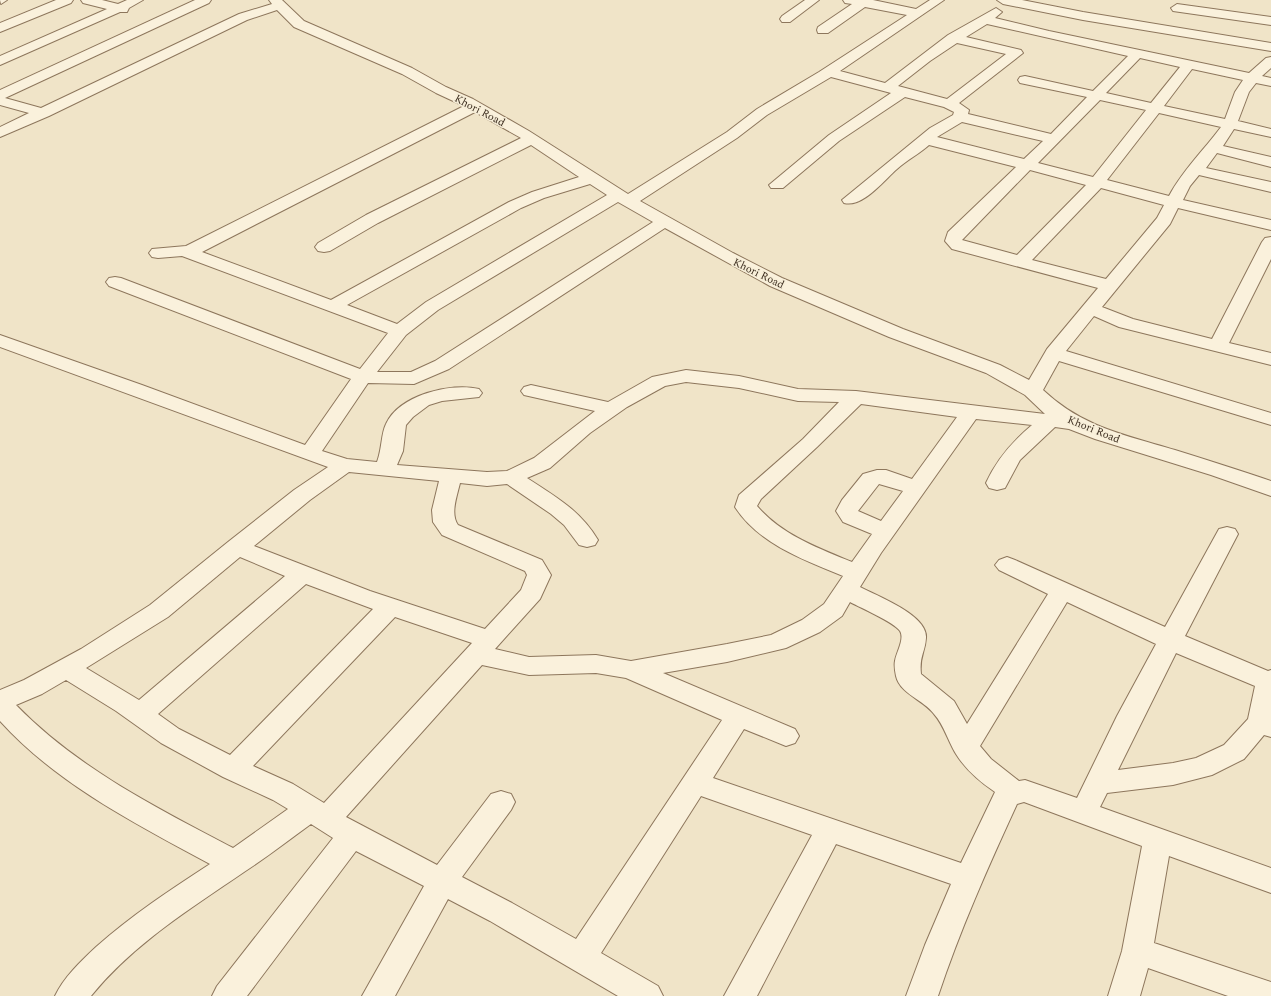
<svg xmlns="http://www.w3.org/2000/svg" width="1271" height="996" viewBox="0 0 1271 996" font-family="Spectral,serif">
<rect width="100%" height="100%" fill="#f0e4c8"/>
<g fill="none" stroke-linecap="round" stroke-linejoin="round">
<g stroke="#8d765c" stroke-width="2">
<path id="minor" d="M0,0H7L1,4Z
M56,0H73L71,3L0,32V23Z
M81,0H102L118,4L127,0H143L129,8L127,12H120L0,65V56L107,9L83,3Z
M195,0H211L209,3L5,98L41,108L239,14L272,4L269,0H282L304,21L412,68L446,87L473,99L529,131L628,194L727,132L757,109L819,72L907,15L865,7L828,33H818L817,30L818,27L852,4L845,3L843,0H873L916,9L930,0H944L840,71L885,83L948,35L996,8L1002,12L995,18L1049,31L1249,73L1266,58L1271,57V68L1262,76L1271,78V86L1256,83L1249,92L1238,121L1271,129V137L1234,129L1223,146L1271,157V167L1217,153L1206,168L1271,182V192L1199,175L1190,186L1183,200L1271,220V230L1178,208L1170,224L1102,307L1133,319L1212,339L1262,242L1265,238L1271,237V259L1229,343L1271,353V365L1119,327L1094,316L1066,351L1271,413V425L1059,361L1043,390C1082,427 1125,435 1175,450C1207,460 1239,470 1271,481V496L1211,475L1095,439L1069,429L1055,427L1020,460L1005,488L997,490L989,488L986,483C997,459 1012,442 1032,425L976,419L881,553L860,587C877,596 928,615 926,638C925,653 919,656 921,674L954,701L967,724L1048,594L999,570L995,565L999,560L1007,557L1015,560L1165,627L1219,529L1227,527L1235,529L1238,534L1185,636L1268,671L1271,670V737L1264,735L1244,759L1212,775L1173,785L1107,793L1100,807L1271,868V893L1169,856L1154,943L1271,982V996H1228L1148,968L1140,996H1108L1122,951L1142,846L1024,802L1017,804C988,867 960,930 938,996H906L925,945L951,884L836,844L757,996H724L812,835L701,796L601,953L658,986L663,996H618L490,921L448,899L395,996H362L424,886L356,851L247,996H212L217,986L333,838L311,824C289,840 267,857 244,872C190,909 133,944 91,996H55C64,977 81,961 96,947C132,915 170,890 210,864C136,824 57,784 0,721V690L24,680L81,649L150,605L228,542L294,490L328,467L0,347V335L142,385L305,445L351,379L109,286L106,282L109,278L115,277L121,278L360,369L388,333L182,256L158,258L152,257L149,253L152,249L186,246L464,106L436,93L402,74L294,27L277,10L247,20L49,116L0,137V127L29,113L0,105V90ZM987,24L1128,56L1093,91L1025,76L1020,77L1018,80L1020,83L1087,97L1051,134L968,114L969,110L959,103L1023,53L1021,50L966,37ZM957,43L1006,54L947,99L898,86L930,61ZM1140,58L1180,67L1151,103L1106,93ZM1192,69L1243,80L1235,92L1225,119L1164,106ZM831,77L891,93L829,135L769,185L771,188H783L839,141L905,97L944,107L954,112L953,115L930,128L842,200L844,203C863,208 884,180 897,169C907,160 919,154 929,145L1016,167L948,232L945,241L952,249L1098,288L1047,349L1029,380L1000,365L903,329L782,278L733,253L640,201L737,138L767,115ZM1100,100L1146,110L1093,177L1038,163ZM475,112L521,138L366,215L318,243L315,247L318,251L324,252L330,251L378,223L531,145L579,177L532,192L509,202L331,300L202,252ZM1159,113L1221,127C1204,150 1182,171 1169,196L1107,180ZM962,122L1043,141L1024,159L937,137ZM1030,170L1086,185L1017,255L962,240ZM590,184L607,195L426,302L397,324L347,305L521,208L544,198ZM1101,188L1164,205L1157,218L1106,279L1032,260ZM618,202L653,222L435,361L411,372H377L406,335L438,310ZM665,228L770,286L889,337L986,373L1025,395L1045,414L856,391L798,389L739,376L686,370L652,377L608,402L531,385L524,387L521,391L524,395L595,411L534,458L507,471L487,472L397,465L403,451L406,425L413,417L429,405L442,401L479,397L482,393L479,389C451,382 399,395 386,424C381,434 382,449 377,462L347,459L322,451L368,383L414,384L449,369ZM686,382L739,388L798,401L839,402L803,439L739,495L735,507C759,544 804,560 843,576L824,604L802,620L771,635L727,644L631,661L596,655L529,657L495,649L540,599L551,575L542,560L458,525C450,514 457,496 460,483L487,486L507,484L551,514L564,525L579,545L587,547L595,545L598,540C580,510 556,497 527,478L550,468L590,433L627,407L665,386ZM861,404L957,417L912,479L886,470H877L863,474L842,500L836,511L843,522L872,534L852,562C818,548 782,535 757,506L761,499L817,447ZM349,472L439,481L432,510L433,522L442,535L525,571L527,575L521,590L485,629L370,591L254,546L310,500ZM879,484L903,491L881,521L858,511ZM240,557L285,576L139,700L86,668L168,617ZM306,584L373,609L230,755L179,729L158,714ZM850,602C861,608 894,622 900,631C905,639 896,653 895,661C894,665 895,671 896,676C900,694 924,700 934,714C944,725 948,741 956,754C966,770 979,781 995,792L961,863L713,778L744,729L786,746L795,743L799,736L795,729L663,673L727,662L786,648L820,632L842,616ZM1067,602L1156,644L1117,716L1077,798L1025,780L1019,781L991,759L980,746ZM395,617L472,643L324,803L293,784L253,766ZM1176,653L1255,686L1248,719L1224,745L1196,758L1173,763L1118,770ZM482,665L529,675L596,673L626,678L722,720L576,939L512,903L462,877L511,810L515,802L511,794L501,791L491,794L437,865L346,817ZM66,680L116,711L161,743L223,777L273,800L288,809L233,848C157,808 77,768 16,705L42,694Z
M805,0H819L790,22H782L780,19L782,16Z
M997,0H1022L1083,12L1271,43V51L1083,20L1003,4Z
M1177,4L1271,17V25L1173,11L1171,8Z"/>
</g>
<use href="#minor" fill="#faf1dc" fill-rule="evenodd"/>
</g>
<g text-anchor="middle" stroke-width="3" stroke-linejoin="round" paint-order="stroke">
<g font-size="11" fill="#3d2e20" stroke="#f7eed8">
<text transform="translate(480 110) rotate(28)" y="4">Khori Road</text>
<text transform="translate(759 273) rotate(26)" y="4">Khori Road</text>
<text transform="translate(1094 429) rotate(22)" y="4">Khori Road</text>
</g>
</g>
</svg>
